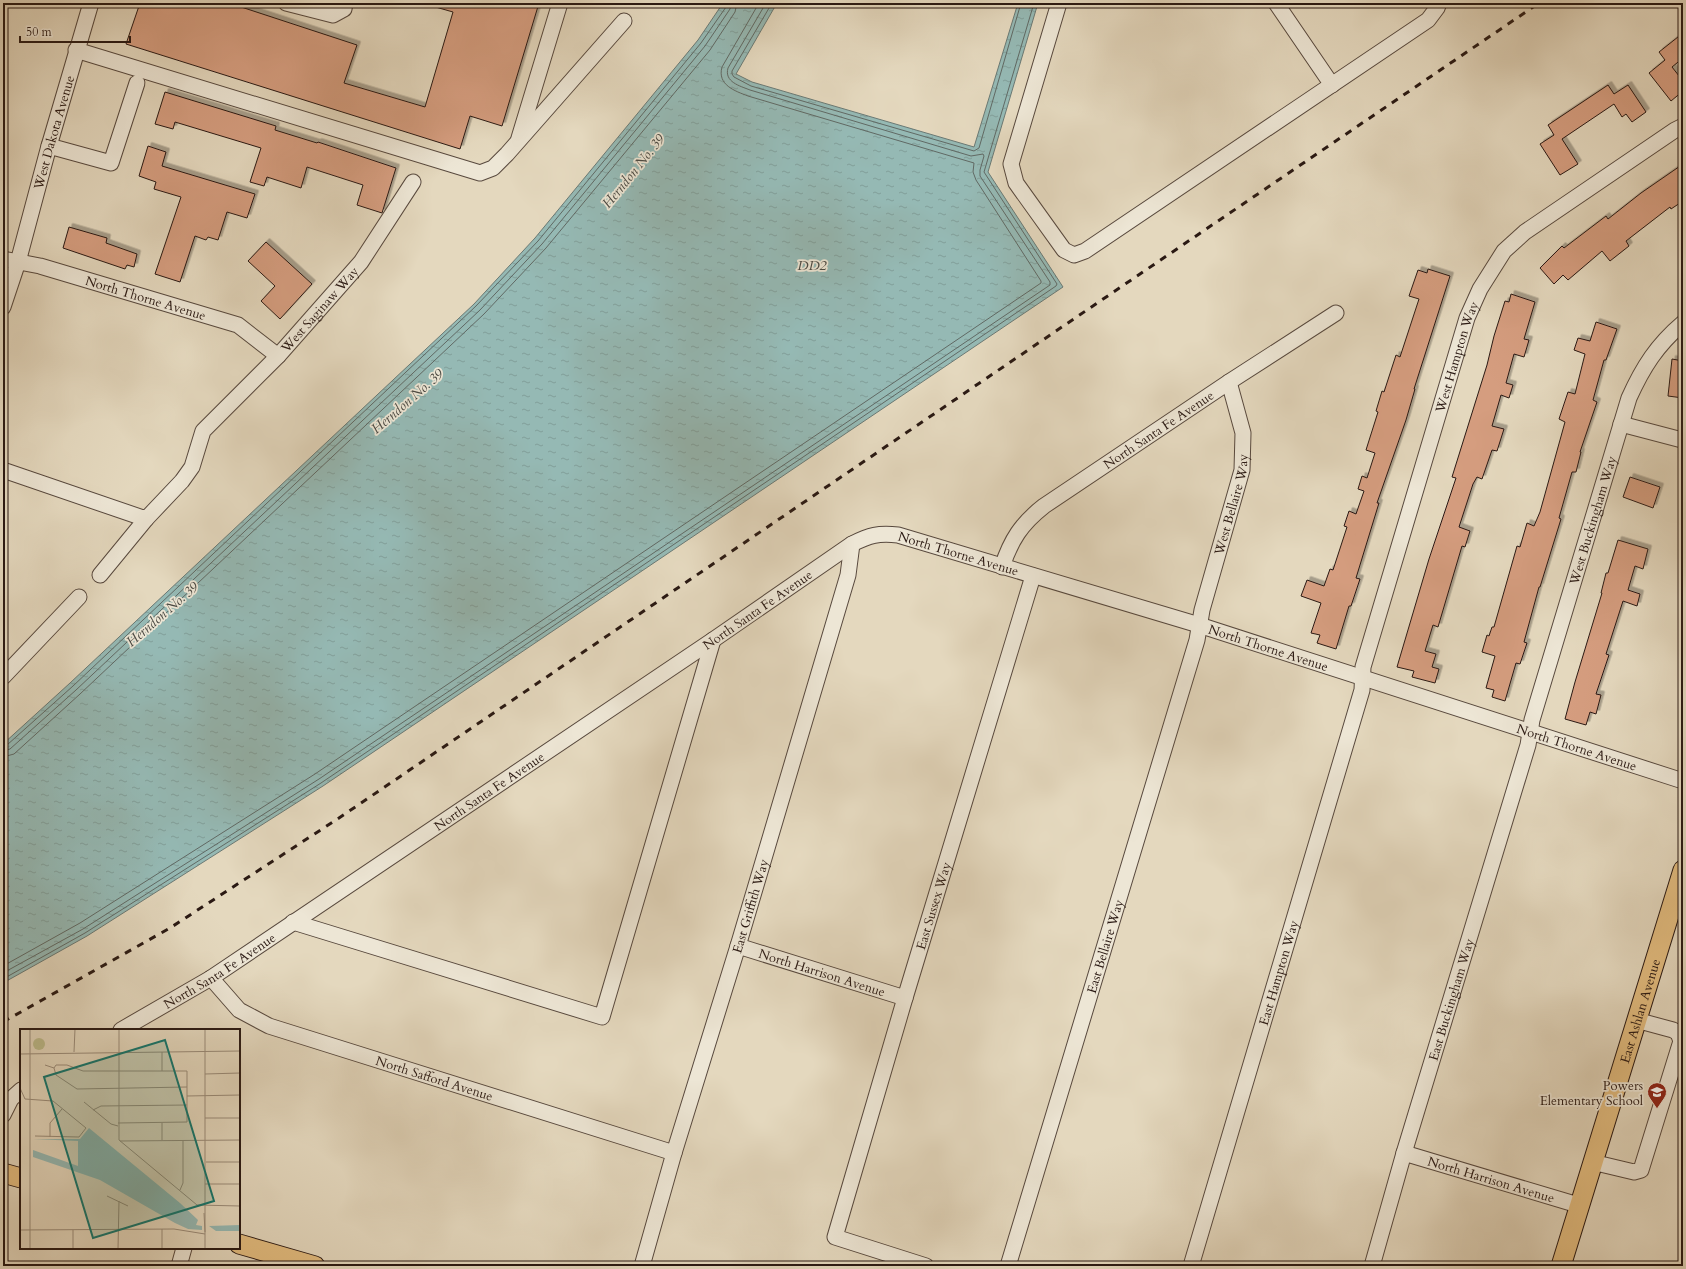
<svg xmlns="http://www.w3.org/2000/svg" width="1686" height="1269" viewBox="0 0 1686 1269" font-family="Cardo,serif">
<defs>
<pattern id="water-ripples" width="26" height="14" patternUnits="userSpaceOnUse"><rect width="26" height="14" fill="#95b9b4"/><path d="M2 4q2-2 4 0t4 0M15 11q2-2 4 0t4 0" fill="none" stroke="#819e9a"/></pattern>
<filter id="shadow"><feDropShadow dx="3.5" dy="-3.5" stdDeviation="0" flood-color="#0004"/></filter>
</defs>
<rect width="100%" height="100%" fill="#e4d8be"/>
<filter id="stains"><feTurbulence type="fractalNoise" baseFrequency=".005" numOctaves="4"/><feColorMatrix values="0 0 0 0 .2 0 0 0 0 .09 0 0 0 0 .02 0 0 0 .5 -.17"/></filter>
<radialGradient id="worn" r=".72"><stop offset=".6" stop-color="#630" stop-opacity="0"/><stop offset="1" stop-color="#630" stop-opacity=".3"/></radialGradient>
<path fill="url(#water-ripples)" stroke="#6a7974" d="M723,3H777L736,74L752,82L974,147L1018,3H1038L988,172L1063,287L323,786L87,936L3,983V744L70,683L474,304L535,238L698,40Z"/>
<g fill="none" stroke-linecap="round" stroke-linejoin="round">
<path stroke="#606964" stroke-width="1" d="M772,3L732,71V74L734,77L751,86L974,151L979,148L1021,3
M3,746L7,745L73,686L476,306L538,241L701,43L726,7V3
M3,751L10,749L76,690L480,310L542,244L705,46L730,9L731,3
M3,757L14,754L80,694L484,314L546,248L710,50L735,12L737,3
M3,966L80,923L315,774L1041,283V281L976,180L973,172L974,163L748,96C735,91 717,85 722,67L759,3
M3,973L83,929L319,779L1050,285V282L980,176V170L984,156L983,154L971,156L750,90C740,86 724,82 728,68L766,3
M3,979L85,933L321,783L1056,286L1057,284L984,172L1034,3"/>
</g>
<path fill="#d59d7f" stroke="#2a1913" filter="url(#shadow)" d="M140,3H229L357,45L344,83L425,107L453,12L432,6L433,3H539L502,126L470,116L460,149L126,44Z
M1683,33V58L1672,67L1683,81V91L1671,101L1649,73L1665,60L1659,52Z
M1608,85L1614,94L1628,85L1646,112L1632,122L1626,114L1622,117L1614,104L1562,139L1578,164L1560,175L1540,144L1554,135L1548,125Z
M165,92L276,126L275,130L317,143L318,142L396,168L382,213L357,205L363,185L307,167L301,188L267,177L264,186L250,182L261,148L175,122L173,129L155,124Z
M148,146L166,152L162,166L255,194L247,218L227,212L218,240L208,237L206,240L195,236L180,282L155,274L181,197L154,189L156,182L139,176Z
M1683,164V201L1671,209L1670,207L1626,241L1629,246L1610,261L1602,251L1568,280L1563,275L1554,284L1540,268L1562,246L1564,248L1606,216L1608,219L1641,193Z
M69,227L107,238L106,243L137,254L134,267L127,265L125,269L63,248Z
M266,242L312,284L280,319L261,301L275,286L248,261Z
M1428,269L1450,276L1414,389H1415L1406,420L1377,503H1379L1356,578L1360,579L1351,606H1349L1336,649L1317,643L1320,635L1311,633L1321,603L1301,596L1307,580L1324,586L1330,569L1333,570L1347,527L1344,526L1349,511L1356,514L1364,491L1358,489L1362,476L1367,478L1375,453L1366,450L1378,412L1376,411L1382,391L1384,392L1396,355L1400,357L1419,299L1409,296L1418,270L1427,273Z
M1511,294L1535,302L1524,339L1529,340L1524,357L1514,354L1506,383L1513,385L1509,398L1501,395L1492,426L1504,429L1497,451L1492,450L1482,479L1477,477L1473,484L1459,527L1470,531L1465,547L1462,546L1438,627L1433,625L1425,651L1436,654L1432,667L1439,669L1435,683L1412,677L1414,671L1397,667L1429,559L1456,478L1452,477L1487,365L1494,336L1505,301L1509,302Z
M1596,322L1617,329L1606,360H1604L1593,400L1597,402L1580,452H1581L1576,472H1572L1559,518L1561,519L1540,587H1539L1524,642L1527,643L1520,664L1516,663L1505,701L1492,697L1494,690L1486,688L1495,656L1482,652L1487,635L1489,636L1492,627H1494L1517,546L1520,547L1527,523L1534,526L1540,512L1565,422L1559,419L1568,392L1575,394L1585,354L1574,350L1578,338L1590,341Z
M1672,359L1683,361V398L1668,396Z
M1630,477L1660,487L1653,508L1623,497Z
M1618,540L1648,549L1643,569L1635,566L1628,590L1640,594L1637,606L1623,601L1606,654L1609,655L1596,694L1601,695L1596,714L1590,712L1586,725L1565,719L1575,682L1602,593H1601L1606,573H1608Z"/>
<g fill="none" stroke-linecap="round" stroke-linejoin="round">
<g stroke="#58493e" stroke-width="17">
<g id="minor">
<path d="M286,3L333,15L344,9L345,3"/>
<path d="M1059,3L1011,164L1016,183L1064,250L1074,255L1085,251L1428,20L1437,8L1439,3"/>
<path d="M1276,3L1332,85"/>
<path d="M76,50L480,173L493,168L507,154L624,21"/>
<path d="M519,138L560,3"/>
<path d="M49,146L111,163L137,83"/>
<path id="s1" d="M3,259L40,266L238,325L278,356"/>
<path id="s2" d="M3,307L18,262L49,146L91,3"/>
<path d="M1621,424L1682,440"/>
<path id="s3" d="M3,470L146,519L182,481L192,467L203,431L278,356L361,262L413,182"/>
<path id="s4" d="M1002,567C1011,540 1021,524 1044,506L1229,382L1336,313"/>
<path d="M100,575L146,519"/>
<path d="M3,677L79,597"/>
<path d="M293,922L602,1017L713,640"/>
<path id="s5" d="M738,946L905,998"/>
<path id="s6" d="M211,978L239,1010L269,1026L674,1153"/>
<path id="s7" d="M121,1030L211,978L713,640L852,544C870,535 878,533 898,535L1199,625L1683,781"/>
<path d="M3,1115L11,1099L21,1090"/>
<path id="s8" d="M1404,1153L1578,1205"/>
<path d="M1592,1162L1634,1172L1641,1170L1681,1041L1678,1033L1673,1030L1636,1020"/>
<path d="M179,1266L184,1248"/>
<path id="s9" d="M642,1266L674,1153L738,946L848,575L852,544"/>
<path id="s10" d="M926,1266L835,1237L905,998L1033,576"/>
<path id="s11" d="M1008,1266L1197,640L1202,610L1242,470L1243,433L1229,382"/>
<path id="s12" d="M1191,1266L1362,690L1363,667L1467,318L1480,289L1504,251L1525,232L1675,130L1683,126"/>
<path id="s13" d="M1372,1266L1404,1153L1528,745L1532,720L1629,398C1643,367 1657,345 1683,323"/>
</g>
</g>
<g stroke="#2a1913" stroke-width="21">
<g id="major">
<path d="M3,1173L21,1178"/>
<path d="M239,1244L315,1266"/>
<path id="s14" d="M1561,1266L1683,870"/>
</g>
</g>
<use href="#minor" stroke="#ede6d5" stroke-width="15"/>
<use href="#major" stroke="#e2bc7f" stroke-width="19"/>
<path stroke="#2a1913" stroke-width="3" stroke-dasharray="7 7" stroke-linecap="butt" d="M3,1022L170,928L339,818L1539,3"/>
</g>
<defs>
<g id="school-pin" transform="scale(1)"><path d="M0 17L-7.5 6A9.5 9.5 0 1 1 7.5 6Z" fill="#8f2418" stroke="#ede6d5"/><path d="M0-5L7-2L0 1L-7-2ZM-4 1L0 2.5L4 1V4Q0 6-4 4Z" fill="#fff"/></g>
</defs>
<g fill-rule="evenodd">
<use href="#school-pin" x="1657" y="1092"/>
</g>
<g text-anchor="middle" stroke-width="3.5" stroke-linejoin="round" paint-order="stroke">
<g font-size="13" fill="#2a1913" stroke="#ede6d5">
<text dy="5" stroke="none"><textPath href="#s2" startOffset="182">West Dakota Avenue</textPath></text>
<text dy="5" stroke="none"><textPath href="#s1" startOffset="148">North Thorne Avenue</textPath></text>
<text dy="5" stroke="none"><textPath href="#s3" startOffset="427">West Saginaw Way</textPath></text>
<text dy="5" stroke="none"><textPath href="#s12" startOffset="948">West Hampton Way</textPath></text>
<text dy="5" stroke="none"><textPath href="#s4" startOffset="213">North Santa Fe Avenue</textPath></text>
<text dy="5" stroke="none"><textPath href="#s11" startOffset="794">West Bellaire Way</textPath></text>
<text dy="5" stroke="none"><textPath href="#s13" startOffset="778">West Buckingham Way</textPath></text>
<text dy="5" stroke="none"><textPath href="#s7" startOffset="989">North Thorne Avenue</textPath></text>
<text dy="5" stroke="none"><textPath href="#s7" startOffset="763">North Santa Fe Avenue</textPath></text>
<text dy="5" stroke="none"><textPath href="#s7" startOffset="1313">North Thorne Avenue</textPath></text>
<text dy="5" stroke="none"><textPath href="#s7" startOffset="1637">North Thorne Avenue</textPath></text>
<text dy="5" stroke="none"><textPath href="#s7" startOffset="439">North Santa Fe Avenue</textPath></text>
<text dy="5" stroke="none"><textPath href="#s9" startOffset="376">East Griffith Way</textPath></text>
<text dy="5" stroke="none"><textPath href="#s10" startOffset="441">East Sussex Way</textPath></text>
<text dy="5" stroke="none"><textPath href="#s11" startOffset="334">East Bellaire Way</textPath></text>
<text dy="5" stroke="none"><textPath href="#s7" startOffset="115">North Santa Fe Avenue</textPath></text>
<text dy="5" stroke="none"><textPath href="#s5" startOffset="88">North Harrison Avenue</textPath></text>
<text dy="5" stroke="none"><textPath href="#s12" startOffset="306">East Hampton Way</textPath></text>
<text dy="5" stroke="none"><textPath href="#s13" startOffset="278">East Buckingham Way</textPath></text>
<text dy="5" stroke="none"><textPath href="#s14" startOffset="267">East Ashlan Avenue</textPath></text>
<text dy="5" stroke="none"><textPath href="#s6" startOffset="250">North Safford Avenue</textPath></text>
<text dy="5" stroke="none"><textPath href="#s8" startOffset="91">North Harrison Avenue</textPath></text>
</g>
<g font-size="13" fill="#2a1913" stroke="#ede6d5" text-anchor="end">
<text x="1643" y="1090">Powers<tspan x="1643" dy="15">Elementary School</tspan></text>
</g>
<g font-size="14" font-style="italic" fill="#4a4943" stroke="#ede6d5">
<text transform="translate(633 171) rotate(-51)" y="5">Herndon No. 39</text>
<text x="812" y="270">DD2</text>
<text transform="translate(407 401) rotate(-41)" y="5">Herndon No. 39</text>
<text transform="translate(162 614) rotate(-41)" y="5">Herndon No. 39</text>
</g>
</g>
<g transform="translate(20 1029)">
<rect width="220" height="220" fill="#e4d8be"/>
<path d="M13 15a6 6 0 1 1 12 0a6 6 0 1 1-12 0Z" fill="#bcbc8c"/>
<path d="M69,99L160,174L178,191L176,196L182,197V201L168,200L155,194L80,151L13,128V121L58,137V112L13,110H60ZM220,196V202H196L189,197Z" fill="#95b9b4"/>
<path fill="none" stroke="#9a8c7a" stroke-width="1" d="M99,0V111L177,176L220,177M54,23L55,0M142,23V42M0,25L220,22M25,36L34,39L36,36H47L63,42H167V93L98,94M34,39L36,46L57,60L167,58M185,45L220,44M0,59L5,70L33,72L66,99L59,108L15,107M167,67L220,66M64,73L91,95L98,97M73,81L81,77L167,76M185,89H220M30,108V94L42,80M142,111V94M100,112L220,111M186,133H220M185,155H220M160,161L163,154V111M87,167L108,177M184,184L185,203M0,201L154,200L185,205M53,201V220M10,220V0M98,220L99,172M142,220V200M185,220V0"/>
<path fill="#0f766e" fill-opacity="0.15" stroke="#0f766e" stroke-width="2" d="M145,11L194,172L73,209L24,48Z"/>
<rect width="220" height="220" fill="none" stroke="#2a1913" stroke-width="2"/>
</g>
<rect width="1686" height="1269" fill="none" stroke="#e4d8be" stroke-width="16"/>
<rect x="4" y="4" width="1678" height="1261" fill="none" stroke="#2a1913" stroke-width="2"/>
<rect x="8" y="8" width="1670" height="1253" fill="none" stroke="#2a1913"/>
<path d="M20 36v6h110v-6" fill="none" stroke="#2a1913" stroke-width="2"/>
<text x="26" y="36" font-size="12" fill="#2a1913" stroke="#ede6d5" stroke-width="3" paint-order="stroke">50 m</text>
<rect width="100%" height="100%" filter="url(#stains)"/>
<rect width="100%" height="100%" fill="url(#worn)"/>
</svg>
